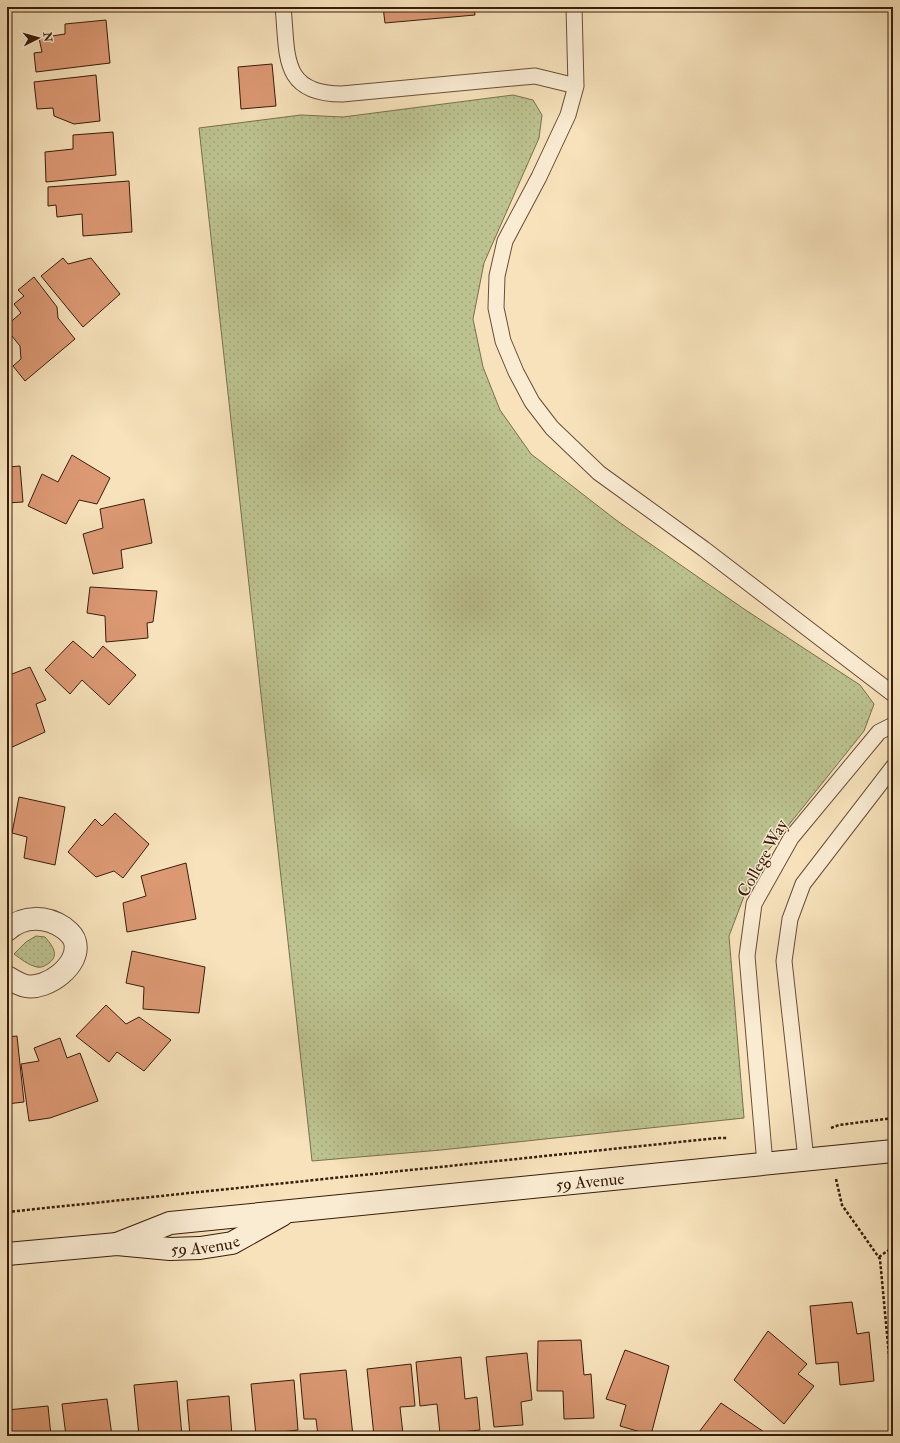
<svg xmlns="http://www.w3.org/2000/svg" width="900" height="1443" viewBox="0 0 900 1443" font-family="'IM FELL Double Pica',serif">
<defs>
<pattern id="grass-dots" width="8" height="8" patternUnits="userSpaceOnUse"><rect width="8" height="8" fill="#bcc390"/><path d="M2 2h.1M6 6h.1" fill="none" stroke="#a2a77b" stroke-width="1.8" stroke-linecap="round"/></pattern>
</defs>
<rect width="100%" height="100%" fill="#f7e2bb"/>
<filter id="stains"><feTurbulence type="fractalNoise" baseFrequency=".005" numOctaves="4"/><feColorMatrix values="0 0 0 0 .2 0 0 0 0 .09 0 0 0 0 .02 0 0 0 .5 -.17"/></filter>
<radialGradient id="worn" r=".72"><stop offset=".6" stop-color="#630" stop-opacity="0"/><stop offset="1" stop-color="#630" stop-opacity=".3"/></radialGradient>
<path fill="url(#grass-dots)" stroke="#7a704e" d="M513,95L533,100L542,115L539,138L484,263L473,319L483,367L500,410L531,454L616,520L744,609L860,685L874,704L864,731L755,867L729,936L744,1118L441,1150L312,1161L199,128L301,115L343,117Z
M36,936L45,937C52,945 60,955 49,963C45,966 41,968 37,967C28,965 21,959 14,954L26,942Z"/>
<path fill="#dc9974" stroke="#381d0c" d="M383,7H474L475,15L385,23Z
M106,20L110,63L36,72L34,53L42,52L39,38L65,34V24Z
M272,64L276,106L241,109L238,67Z
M96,75L100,121L74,124L54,116L53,108L37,109L34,82Z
M113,132L116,175L46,182L45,152L73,149V135Z
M129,181L132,232L83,236L82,214L57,217L56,205L48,206V187Z
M63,258L68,264L91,258L120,294L83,327L41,276Z
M34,277L57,307L58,318L75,339L25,381L13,366L21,359L20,346L7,330V325L21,313L14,304L24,296L18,290Z
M72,455L110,478L97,504L79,500L66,524L28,506L42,474L58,482Z
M7,456L8,467L20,466L23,502L7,503Z
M144,499L152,543L121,550L123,568L93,574L83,534L103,528L100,509Z
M90,587L157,591L153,622L147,623L148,638L106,642L105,616L87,613Z
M73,641L93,658L103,646L136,675L109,705L82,680L70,694L45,670Z
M30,667L46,700L36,704L45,732L8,749L7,676Z
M19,797L65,807L55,865L24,858L27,837L12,833Z
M115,813L149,844L123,878L114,871L96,877L68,852L95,819L102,826Z
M186,863L196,919L127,932L123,903L146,896L141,876Z
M132,951L205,967L199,1013L143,1009L144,987L126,983Z
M106,1005L126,1024L139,1017L171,1040L144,1071L117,1052L109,1062L76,1036Z
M17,1036L24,1102L7,1104V1037Z
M60,1038L67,1058L80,1053L98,1101L50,1118L29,1121L21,1064L39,1061L34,1048Z
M852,1302L857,1334L869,1332L874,1381L840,1385L838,1362L816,1364L810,1306Z
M768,1331L807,1364L798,1374L814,1386L784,1424L734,1380Z
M581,1340L584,1375L591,1374L594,1418L564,1419L563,1391H537L538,1341Z
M625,1350L669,1366L651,1435L620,1426L626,1405L606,1399Z
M527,1353L532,1400L521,1402L523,1425L494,1427L486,1357Z
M461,1357L465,1399L477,1397L480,1430L440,1434L437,1404L420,1406L416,1362Z
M411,1364L415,1406L400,1407L403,1434L374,1436L367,1369Z
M346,1370L353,1436H318L316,1419H304L300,1374Z
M294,1380L298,1430L281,1432V1436H256L251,1384Z
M177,1381L182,1436H139L134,1385Z
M229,1396L232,1436H190L187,1400Z
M107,1399L112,1436H66L62,1404Z
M721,1403L770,1436H696Z
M48,1406L51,1436H7V1410Z"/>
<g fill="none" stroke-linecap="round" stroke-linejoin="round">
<g stroke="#684e38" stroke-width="17">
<path id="lane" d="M283,7C288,54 280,94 342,94L535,76L576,86
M574,7L576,86L568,115L539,177L505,241L497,276L496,308L503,341L516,372L532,402L552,428L599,473L704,549L893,694
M806,1159L784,961L790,919L803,884L893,767
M765,1164L747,956L754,904L791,838L879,732L893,725"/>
</g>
<g stroke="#684e38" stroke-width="24">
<path id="street" d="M7,930C24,915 46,916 64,928C68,931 74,937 75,942C81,965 47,990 26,986C20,985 12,980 7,977"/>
</g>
<g stroke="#381d0c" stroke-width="24">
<g id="secondary">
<path id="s1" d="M117,1244L170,1223L893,1151"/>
<path id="s2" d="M7,1254L117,1244L170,1249L200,1248L232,1243L282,1215"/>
</g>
</g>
<path stroke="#381d0c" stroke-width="2.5" stroke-dasharray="3 2" stroke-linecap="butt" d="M831,1128L839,1125L893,1118
M836,1179L842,1205L880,1259L893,1399
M7,1212L718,1138H727
M879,1257L893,1247"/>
<use href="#lane" stroke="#faecd3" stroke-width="15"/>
<use href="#street" stroke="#faecd3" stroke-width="22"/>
<use href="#secondary" stroke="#faecd3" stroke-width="22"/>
</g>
<g text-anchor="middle" stroke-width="3" stroke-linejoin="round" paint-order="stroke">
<g font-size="17" fill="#381d0c" stroke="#faecd3">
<text transform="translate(762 858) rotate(-61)" y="6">College Way</text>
<text dy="6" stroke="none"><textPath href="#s1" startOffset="479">59 Avenue</textPath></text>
<text dy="6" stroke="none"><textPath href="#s2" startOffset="199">59 Avenue</textPath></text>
</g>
</g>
<rect width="900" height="1443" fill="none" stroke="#f7e2bb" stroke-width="24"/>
<rect x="8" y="8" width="884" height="1427" fill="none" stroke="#381d0c" stroke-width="2"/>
<rect x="12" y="12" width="876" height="1419" fill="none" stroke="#381d0c"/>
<g transform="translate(38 38) rotate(84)" stroke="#faecd3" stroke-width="3" paint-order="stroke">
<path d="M0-3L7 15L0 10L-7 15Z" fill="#381d0c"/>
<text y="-6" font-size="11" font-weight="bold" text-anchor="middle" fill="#381d0c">N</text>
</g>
<rect width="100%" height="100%" filter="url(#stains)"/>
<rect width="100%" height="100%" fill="url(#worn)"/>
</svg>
